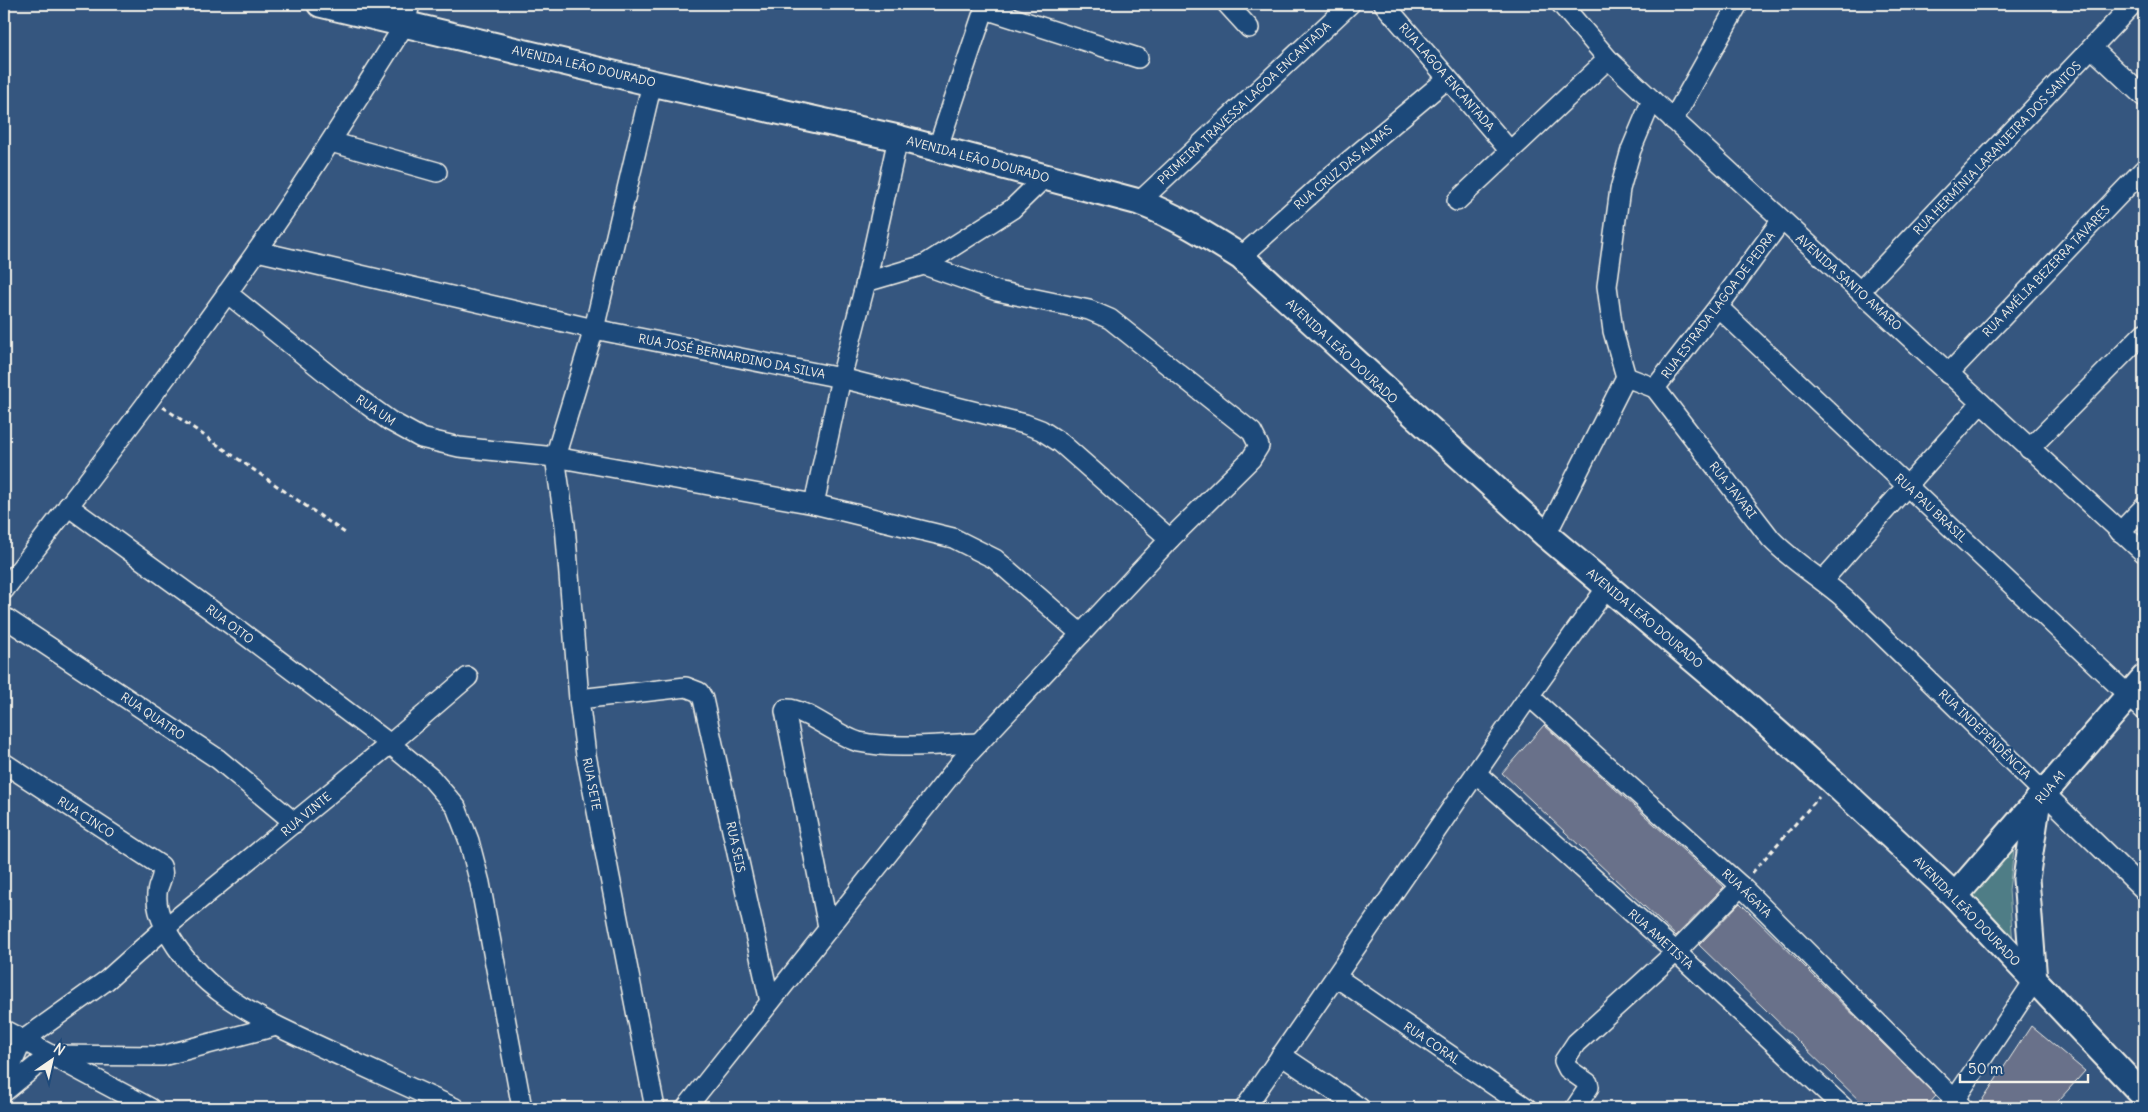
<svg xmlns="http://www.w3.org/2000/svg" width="2148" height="1112" viewBox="0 0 2148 1112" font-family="Delius,sans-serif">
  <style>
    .green { fill: #507d86; stroke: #a2b7b7 }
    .building { fill: #69718a; stroke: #f4f1e8 }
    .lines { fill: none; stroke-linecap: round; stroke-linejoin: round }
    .minor-casing { stroke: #f4f1e8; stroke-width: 22 }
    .major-casing { stroke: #f4f1e8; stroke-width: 29 }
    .path { stroke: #f4f1e8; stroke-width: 3; stroke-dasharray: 5 4; stroke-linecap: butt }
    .minor { stroke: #1f4a7a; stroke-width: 19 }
    .major { stroke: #1f4a7a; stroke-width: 25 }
    .labels { text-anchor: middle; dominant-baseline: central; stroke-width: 5; stroke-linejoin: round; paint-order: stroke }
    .street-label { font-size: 12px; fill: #f4f1e8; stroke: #1f4a7a }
  </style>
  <rect width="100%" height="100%" fill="#35567f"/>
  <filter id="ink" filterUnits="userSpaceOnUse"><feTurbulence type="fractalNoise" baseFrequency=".02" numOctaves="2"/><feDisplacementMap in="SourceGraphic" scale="10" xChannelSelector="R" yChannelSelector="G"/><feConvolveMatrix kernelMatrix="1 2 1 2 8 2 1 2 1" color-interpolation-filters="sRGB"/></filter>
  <g filter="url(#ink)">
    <path class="green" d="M2014 849 2009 890 2013 945 1970 894Z"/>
    <g class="building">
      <path d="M1544 725 1724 887 1676 936 1502 773Z"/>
      <path d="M1740 903 1936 1096 1925 1108H1867L1699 945Z"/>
      <path d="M2031 1026 2085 1071 2052 1108H1977Z"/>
    </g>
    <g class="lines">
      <g class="minor-casing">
        <g id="minor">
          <path d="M1227 4 1249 28"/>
          <path d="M1384 4 1510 151"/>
          <path d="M1561 4 1608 59 1652 100 2144 553"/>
          <path d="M985 9 1138 58"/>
          <path d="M2093 49 2144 97"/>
          <path d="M652 83 594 329 555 457 565 525 579 699 586 755 655 1108"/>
          <path d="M1673 120 1738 4"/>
          <path d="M331 142 437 172"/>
          <path d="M937 150 986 4"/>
          <path d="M1457 201 1608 59"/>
          <path d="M1139 202 1350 4"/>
          <path d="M257 251 594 329 841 378 1025 424 1041 430 1061 443 1170 539"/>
          <path d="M1241 257 1331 176 1447 79"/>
          <path d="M924 265 1012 209 1045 177"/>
          <path d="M866 282 898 138"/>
          <path d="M1860 291 2133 4"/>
          <path d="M227 293 351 393 390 421 421 438 459 447 555 457 814 504 953 538 995 559 1081 634"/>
          <path d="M1718 307 2144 710"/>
          <path d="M1948 374 2144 169"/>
          <path d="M1626 377 1613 331 1607 286 1620 189 1631 150 1652 100"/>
          <path d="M1655 388 1771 539C1794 563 1821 578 1846 600L2144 890"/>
          <path d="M1655 388 1718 307 1781 221"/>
          <path d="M2029 449 2144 333"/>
          <path d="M68 506 240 631 390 744 431 778 456 807 469 841 480 883 522 1108"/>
          <path d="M2120 532 2144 507"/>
          <path d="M1546 535 1626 377 1655 388"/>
          <path d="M1823 580 1981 403"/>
          <path d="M4 590C90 478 176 367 257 251 309 177 357 101 405 24L410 4"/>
          <path d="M4 617 218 759 295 823"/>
          <path d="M1529 696 1741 886 1963 1108"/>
          <path d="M579 699 686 687 699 692 703 699 770 1002"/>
          <path d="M4 763 161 866C166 876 157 884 157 894 156 905 160 917 165 927 200 997 269 1022 334 1053 374 1071 415 1090 455 1108"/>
          <path d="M1476 773 1676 952 1844 1108"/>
          <path d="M828 927 785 711 786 709C804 707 838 737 859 742 897 750 940 744 978 743"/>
          <path d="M1336 977 1527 1108"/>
          <path d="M4 1030 150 1108"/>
          <path d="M1281 1055 1360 1108"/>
          <path d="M4 1082 22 1041 107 980 165 928 390 744 468 677"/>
          <path d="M4 1092 49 1055 162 1056 276 1026"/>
          <path d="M686 1108 961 762 1170 539 1251 459 1259 446 1252 432 1110 319 1089 310 997 291 924 265 866 282 841 378 814 504"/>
          <path d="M1245 1108 1529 696 1608 586"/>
          <path d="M1575 1108 1589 1087 1588 1083 1568 1069 1564 1061 1576 1043 1676 952 1741 886"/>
          <path d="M1949 1108 2034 981"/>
        </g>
      </g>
      <g class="major-casing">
        <g id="major">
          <path d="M320 4 652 83 898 138 1139 202C1178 217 1206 235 1241 257L1546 535 1726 687 1833 782 1955 896 2144 1096"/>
          <path d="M1955 896 2144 678"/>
          <path d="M2034 981 2026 879 2038 800"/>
        </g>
      </g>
      <g class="path">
        <path d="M163 407 345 533"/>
        <path d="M1752 873 1819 797"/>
      </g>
      <use href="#minor" class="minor"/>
      <use href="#major" class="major"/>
    </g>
  </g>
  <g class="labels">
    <g class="street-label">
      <text transform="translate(584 66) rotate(13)">AVENIDA LEÃO DOURADO</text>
      <text transform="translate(1447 77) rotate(49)">RUA LAGOA ENCANTADA</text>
      <text transform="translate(1244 103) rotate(-43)">PRIMEIRA TRAVESSA LAGOA ENCANTADA</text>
      <text transform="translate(1997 148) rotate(-46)">RUA HERMÍNIA LARANJEIRA DOS SANTOS</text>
      <text transform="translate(978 159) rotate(15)">AVENIDA LEÃO DOURADO</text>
      <text transform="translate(1343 167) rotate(-40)">RUA CRUZ DAS ALMAS</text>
      <text transform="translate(2046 271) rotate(-46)">RUA AMÉLIA BEZERRA TAVARES</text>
      <text transform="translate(1849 282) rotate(42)">AVENIDA SANTO AMARO</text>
      <text transform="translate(1718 305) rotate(-53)">RUA ESTRADA LAGOA DE PEDRA</text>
      <text transform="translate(1342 351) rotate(43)">AVENIDA LEÃO DOURADO</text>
      <text transform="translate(732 356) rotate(11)">RUA JOSÉ BERNARDINO DA SILVA</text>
      <text transform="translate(376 410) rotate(34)">RUA UM</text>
      <text transform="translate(1733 490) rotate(52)">RUA JAVARI</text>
      <text transform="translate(1931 508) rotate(43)">RUA PAU BRASIL</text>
      <text transform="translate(1645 618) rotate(40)">AVENIDA LEÃO DOURADO</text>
      <text transform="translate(230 624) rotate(37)">RUA OITO</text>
      <text transform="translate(153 716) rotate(34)">RUA QUATRO</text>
      <text transform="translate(1985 734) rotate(44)">RUA INDEPENDÊNCIA</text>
      <text transform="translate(592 784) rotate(79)">RUA SETE</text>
      <text transform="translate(2050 787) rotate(-50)">RUA A1</text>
      <text transform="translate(306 814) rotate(-40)">RUA VINTE</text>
      <text transform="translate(86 817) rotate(33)">RUA CINCO</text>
      <text transform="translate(736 847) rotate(78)">RUA SEIS</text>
      <text transform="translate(1747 893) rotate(44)">RUA ÁGATA</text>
      <text transform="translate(1967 911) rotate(46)">AVENIDA LEÃO DOURADO</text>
      <text transform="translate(1661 939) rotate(42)">RUA AMETISTA</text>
      <text transform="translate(1432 1043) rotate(34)">RUA CORAL</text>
    </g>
  </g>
  <rect width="2148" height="1112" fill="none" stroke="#1f4a7a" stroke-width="20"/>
  <rect x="10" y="10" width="2128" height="1092" fill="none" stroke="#f4f1e8" stroke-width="2" filter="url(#ink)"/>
  <g transform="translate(52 1060) rotate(34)" stroke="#1f4a7a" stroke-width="4" paint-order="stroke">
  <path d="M0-4L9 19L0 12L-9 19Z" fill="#f4f1e8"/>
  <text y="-8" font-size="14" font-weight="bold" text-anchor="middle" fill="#f4f1e8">N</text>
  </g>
  <path d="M1960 1074v8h128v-8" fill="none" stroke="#f4f1e8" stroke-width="2.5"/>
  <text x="1968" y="1074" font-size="15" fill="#f4f1e8" stroke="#1f4a7a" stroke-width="4" paint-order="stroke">50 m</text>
</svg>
